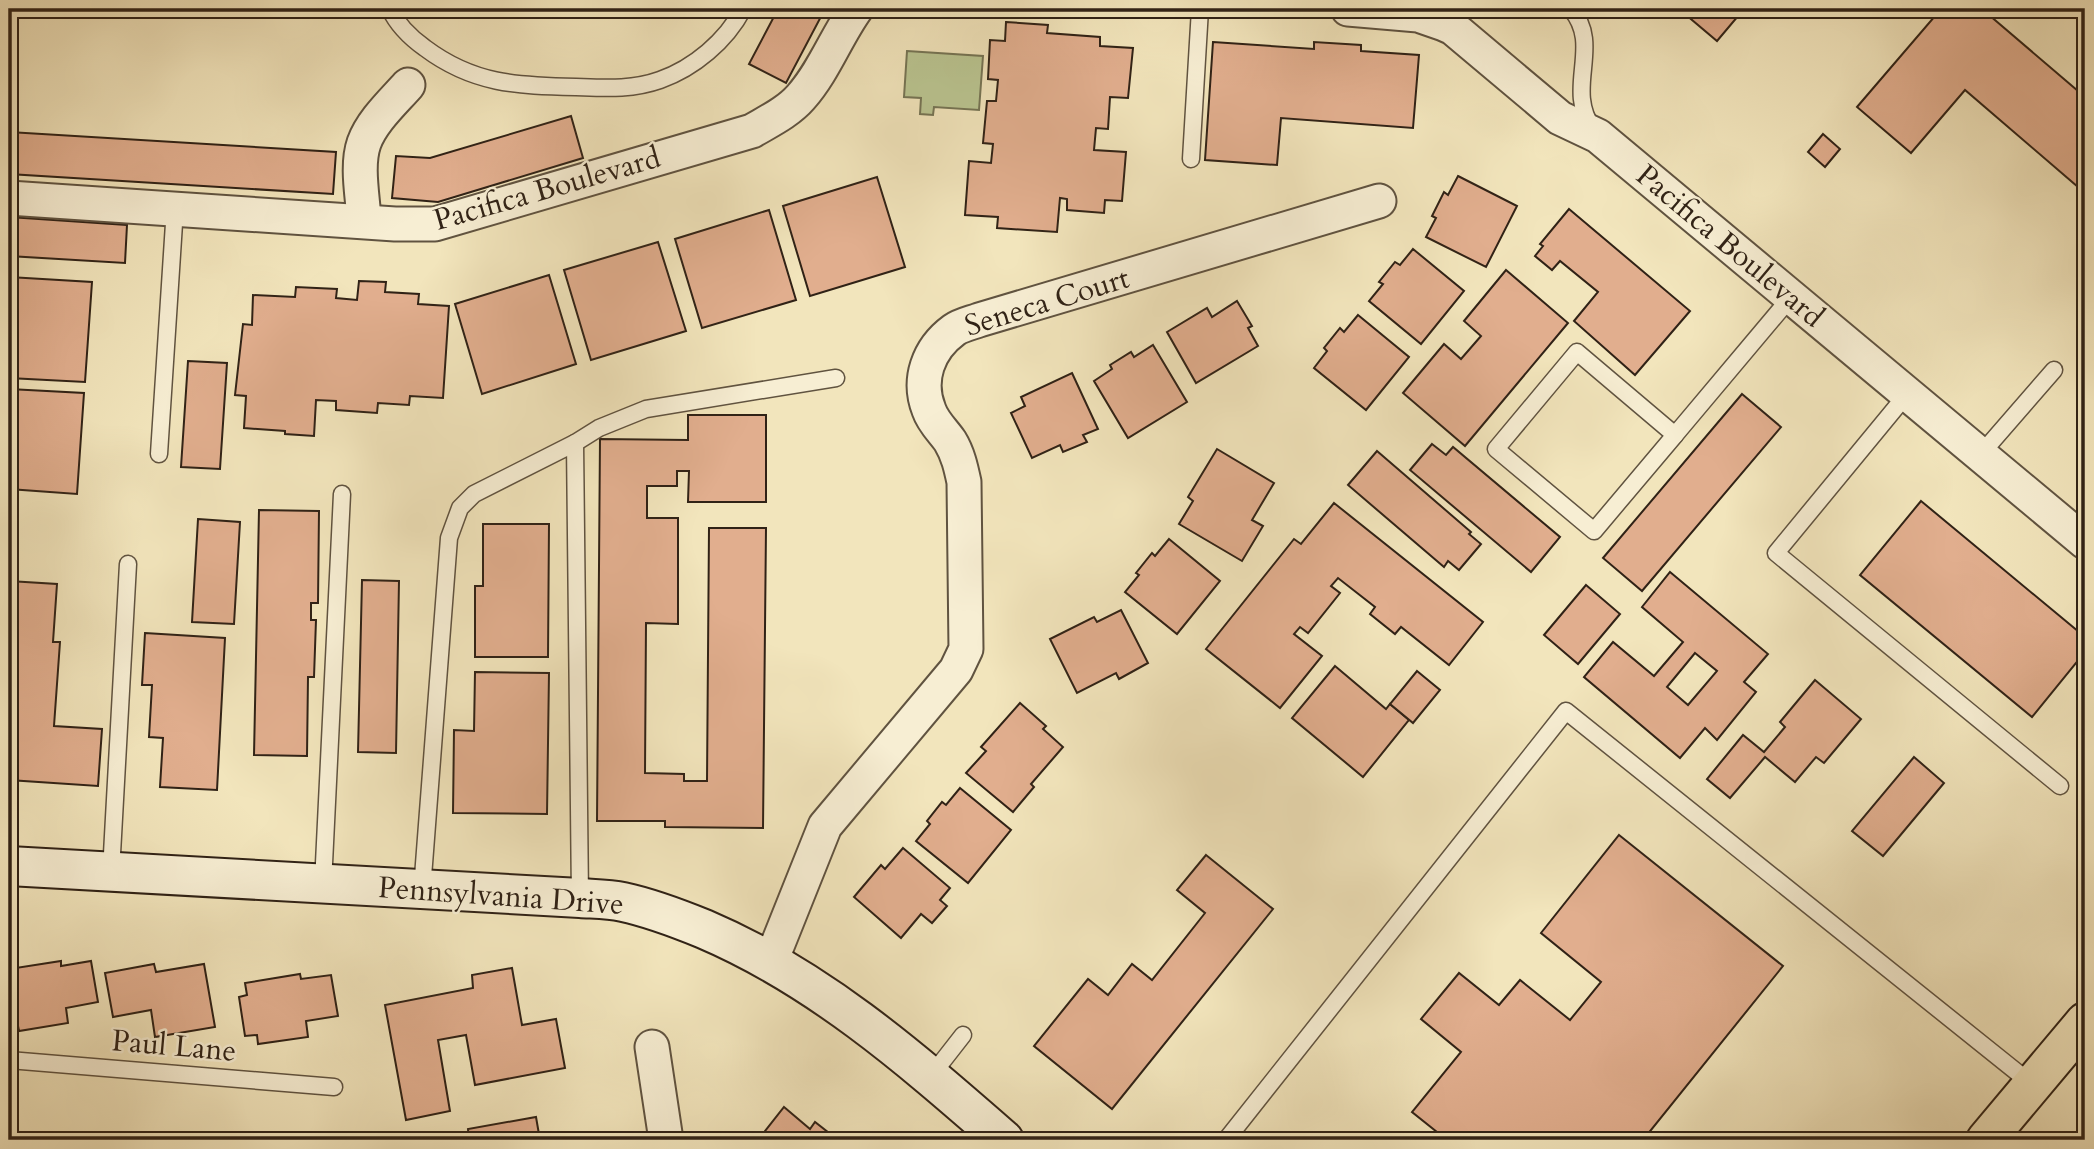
<svg xmlns="http://www.w3.org/2000/svg" width="2094" height="1149" viewBox="0 0 2094 1149" font-family="Cardo,serif">
  <style>
    .green { fill: #bac591; stroke: #757454; stroke-width: 2 }
    .building { fill: #e1ae8e; stroke: #302216; stroke-width: 2; fill-rule: evenodd }
    .lines { fill: none; stroke-linecap: round; stroke-linejoin: round }
    .lane-casing { stroke: #605340; stroke-width: 19 }
    .street-casing { stroke: #605340; stroke-width: 37 }
    .secondary-casing { stroke: #302216; stroke-width: 42 }
    .primary-casing { stroke: #302216; stroke-width: 42 }
    .lane { stroke: #f7eed3; stroke-width: 16 }
    .street { stroke: #f7eed3; stroke-width: 33 }
    .secondary { stroke: #f7eed3; stroke-width: 38 }
    .primary { stroke: #f2e5bc; stroke-width: 38 }
    .labels { text-anchor: middle; dominant-baseline: central; stroke-width: 5; stroke-linejoin: round; paint-order: stroke }
    .street-label { font-size: 30px; fill: #302216; stroke: #f7eed3 }
  </style>
  <rect width="100%" height="100%" fill="#f2e5bc"/>
  <filter id="stains"><feTurbulence type="fractalNoise" baseFrequency=".00286" numOctaves="4"/><feColorMatrix values="0 0 0 0 .2 0 0 0 0 .09 0 0 0 0 .02 0 0 0 .5 -.17"/></filter>
  <radialGradient id="worn" r=".72"><stop offset=".6" stop-color="#630" stop-opacity="0"/><stop offset="1" stop-color="#630" stop-opacity=".3"/></radialGradient>
  <path class="green" d="M907 51 983 56 979 110 934 107 933 115 920 114 921 98 904 97Z"/>
  <g class="building">
    <path d="M778 9H825L786 83 749 64Z"/>
    <path d="M1679 9H1744L1717 41Z"/>
    <path d="M1941 9H1982L2085 97V193L1965 90 1911 153 1857 107Z"/>
    <path d="M1006 22 1048 25 1047 33 1100 37V46L1133 48 1128 98 1110 97 1108 129 1096 128 1094 150 1126 152 1122 201 1105 200 1104 213 1067 210V199L1060 198 1057 232 997 228 998 217 965 215 969 161 991 163 993 144 983 143 987 101H996L998 80 988 79 990 40 1005 41Z"/>
    <path d="M1213 42 1314 49V42L1361 45V51L1419 55 1413 128 1281 118 1277 165 1205 160Z"/>
    <path d="M571 116 583 158 438 202 392 198 396 156 430 158Z"/>
    <path d="M9 132 336 152 333 194 9 174Z"/>
    <path d="M1823 134 1840 149 1825 167 1808 152Z"/>
    <path d="M1458 176 1517 206 1486 267 1426 237 1436 218 1432 216 1444 192 1448 195Z"/>
    <path d="M877 177 905 267 810 296 783 206Z"/>
    <path d="M1569 209 1690 311 1635 375 1574 321 1598 292 1560 261 1552 270 1535 256 1543 246 1540 244Z"/>
    <path d="M769 210 796 300 702 328 675 239Z"/>
    <path d="M9 217 127 225 125 263 9 256Z"/>
    <path d="M658 242 686 331 591 360 564 270Z"/>
    <path d="M1413 249 1464 291 1421 344 1369 301 1383 284 1379 282 1395 262 1400 265Z"/>
    <path d="M1506 270 1568 323 1465 446 1403 393 1444 344 1461 359 1481 336 1464 321Z"/>
    <path d="M549 275 576 364 482 394 455 304Z"/>
    <path d="M9 277 92 282 85 382 9 378Z"/>
    <path d="M359 281 386 282 385 292 419 294 418 304 449 306 443 398 410 396 409 405 378 403 377 413 336 410V401L316 400 314 436 285 434V431L244 428 246 396 235 395 243 324 252 325 253 295 295 297 296 287 337 289 336 298 357 300Z"/>
    <path d="M1237 301 1252 326 1248 328 1258 346 1196 383 1167 332 1207 308 1212 317Z"/>
    <path d="M1358 315 1409 357 1366 410 1314 368 1327 351 1324 348 1340 328 1344 332Z"/>
    <path d="M1153 345 1187 402 1128 438 1094 381 1112 369 1110 365 1131 352 1134 357Z"/>
    <path d="M188 361 227 363 220 469 181 467Z"/>
    <path d="M1072 373 1098 429 1083 435 1087 442 1063 452 1060 445 1032 458 1011 413 1025 406 1021 397Z"/>
    <path d="M9 389 84 393 77 494 9 489Z"/>
    <path d="M1742 394 1781 427 1642 591 1603 558Z"/>
    <path d="M688 415H766V502H688L689 471H677V486H647V518H678V624L646 623 645 773 684 774V781H707L709 528H766L763 828 665 827V821H597L600 439 688 440Z"/>
    <path d="M1432 444 1446 455 1453 447 1560 537 1531 572 1410 470Z"/>
    <path d="M1217 449 1274 483 1252 520 1263 526 1242 561 1179 524 1193 501 1188 497Z"/>
    <path d="M1377 451 1471 532 1469 534 1481 544 1459 570 1448 561 1444 567 1348 485Z"/>
    <path d="M1921 501 2085 637V652L2032 717 1860 575Z"/>
    <path d="M1334 503 1483 622 1449 665 1401 627 1395 634 1370 614 1375 607 1338 578 1331 586 1340 593 1308 633 1300 627 1294 634 1322 656 1280 708 1206 649 1294 539 1301 544Z"/>
    <path d="M259 510 319 511 318 603H311V620H316L314 677H308L307 756 254 755Z"/>
    <path d="M198 519 240 522 234 624 192 622Z"/>
    <path d="M483 524H549L548 657H475V586H483Z"/>
    <path d="M1169 539 1220 581 1177 634 1125 592 1139 575 1136 573 1152 553 1155 556Z"/>
    <path d="M1670 572 1768 654 1744 682 1756 692 1717 740 1705 728 1680 758 1584 677 1613 642 1654 676 1683 642 1642 607ZM1695 653 1717 671 1688 705 1667 687Z"/>
    <path d="M362 580 399 581 396 753 358 752Z"/>
    <path d="M9 581 57 584 53 642H60L54 726 102 729 98 786 9 780Z"/>
    <path d="M1586 585 1620 614 1578 664 1544 635Z"/>
    <path d="M1121 610 1148 663 1119 679 1116 673 1077 693 1050 639 1094 617 1097 622Z"/>
    <path d="M145 633 225 638 217 790 160 787 163 738 149 737 152 685H142Z"/>
    <path d="M1335 666 1386 709 1390 704 1409 720 1363 777 1292 718Z"/>
    <path d="M1417 671 1440 690 1413 723 1390 704Z"/>
    <path d="M475 672 549 673 547 814 453 813 454 730 474 731Z"/>
    <path d="M1815 680 1861 719 1824 763 1816 757 1795 782 1765 757 1730 798 1707 779 1743 735 1764 752 1785 727 1780 722Z"/>
    <path d="M1020 703 1046 726 1043 729 1063 747 1031 784 1034 787 1013 812 966 773 986 751 981 747Z"/>
    <path d="M1914 757 1944 783 1883 856 1852 831Z"/>
    <path d="M960 788 1011 830 968 883 916 841 930 824 927 821 942 802 946 805Z"/>
    <path d="M1619 835 1783 966 1643 1140H1447L1412 1112 1461 1052 1421 1019 1459 973 1499 1005 1520 980 1570 1020 1601 982 1541 933Z"/>
    <path d="M903 848 950 888 940 900 947 906 932 923 921 914 901 938 854 897 881 865 885 869Z"/>
    <path d="M1206 855 1273 909 1112 1109 1034 1046 1088 979 1108 995 1132 964 1152 980 1205 913 1177 890Z"/>
    <path d="M61 961V966L91 961 98 1002 66 1008 68 1023 19 1031 17 1021 9 1022V969Z"/>
    <path d="M154 964 156 972 204 964 215 1027 155 1037 151 1010 113 1017 105 973Z"/>
    <path d="M512 968 522 1025 556 1019 565 1068 475 1085 466 1035 438 1040 450 1111 406 1120 385 1005 473 988 472 975Z"/>
    <path d="M300 974 301 979 331 975 338 1016 306 1021 308 1037 258 1044 257 1035 245 1036 239 997 247 995 245 983Z"/>
    <path d="M784 1107 810 1129 815 1122 838 1140H758Z"/>
    <path d="M536 1117 540 1140H469L468 1129Z"/>
  </g>
  <g class="lines">
    <g class="lane-casing">
      <g id="lane">
        <path d="M299 9H329"/>
        <path d="M390 9C397 24 411 38 425 48 473 84 517 86 576 87 605 88 632 90 660 80 694 68 726 41 743 9"/>
        <path d="M1571 9C1603 46 1564 88 1593 129"/>
        <path d="M1191 159 1200 9"/>
        <path d="M1577 352 1675 435 1594 531 1496 449Z"/>
        <path d="M1907 394 1776 553 2060 786"/>
        <path d="M1675 435 1791 297"/>
        <path d="M575 443 580 898"/>
        <path d="M159 454 175 208"/>
        <path d="M1981 454 2054 370"/>
        <path d="M111 872 128 564"/>
        <path d="M323 884 342 494"/>
        <path d="M422 890 449 538 460 508 474 494 575 443 599 428 646 409 836 378"/>
        <path d="M9 1060 334 1087"/>
        <path d="M931 1076 963 1035"/>
        <path d="M1226 1140 1566 711 2033 1085"/>
      </g>
    </g>
    <g class="street-casing">
      <g id="street">
        <path d="M1348 9 1418 15 1444 24 1453 28 1560 118 1598 136 2085 542"/>
        <path d="M9 198 395 224H435L752 131C769 121 788 112 801 97 824 71 836 37 856 9"/>
        <path d="M364 221C363 197 356 166 364 143 372 121 393 102 408 85"/>
        <path d="M771 961 825 826 956 670 966 649 964 482C961 468 958 454 950 441 943 431 933 422 929 410 917 380 928 349 954 330 961 325 971 323 979 320L1379 201"/>
        <path d="M652 1047 666 1140"/>
      </g>
    </g>
    <g class="secondary-casing">
      <path id="secondary" d="M9 866 580 898C594 899 609 899 623 902 651 908 677 918 704 929 819 978 911 1059 1004 1140"/>
    </g>
    <g class="primary-casing">
      <path id="primary" d="M1986 1140 2085 1022"/>
    </g>
    <use href="#lane" class="lane"/>
    <use href="#street" class="street"/>
    <use href="#secondary" class="secondary"/>
    <use href="#primary" class="primary"/>
  </g>
  <g class="labels">
    <g class="street-label">
      <text transform="translate(547 189) rotate(-16)">Pacifica Boulevard</text>
      <text transform="translate(1730 246) rotate(40)">Pacifica Boulevard</text>
      <text transform="translate(1047 302) rotate(-17)">Seneca Court</text>
      <text transform="translate(501 896) rotate(4)">Pennsylvania Drive</text>
      <text transform="translate(174 1046) rotate(5)">Paul Lane</text>
    </g>
  </g>
  <rect width="2094" height="1149" fill="none" stroke="#f2e5bc" stroke-width="35"/>
  <rect x="10" y="10" width="2073" height="1128" fill="none" stroke="#302216" stroke-width="3.5"/>
  <rect x="18" y="18" width="2059" height="1114" fill="none" stroke="#302216" stroke-width="2"/>
  <rect width="100%" height="100%" filter="url(#stains)"/>
  <rect width="100%" height="100%" fill="url(#worn)"/>
</svg>
